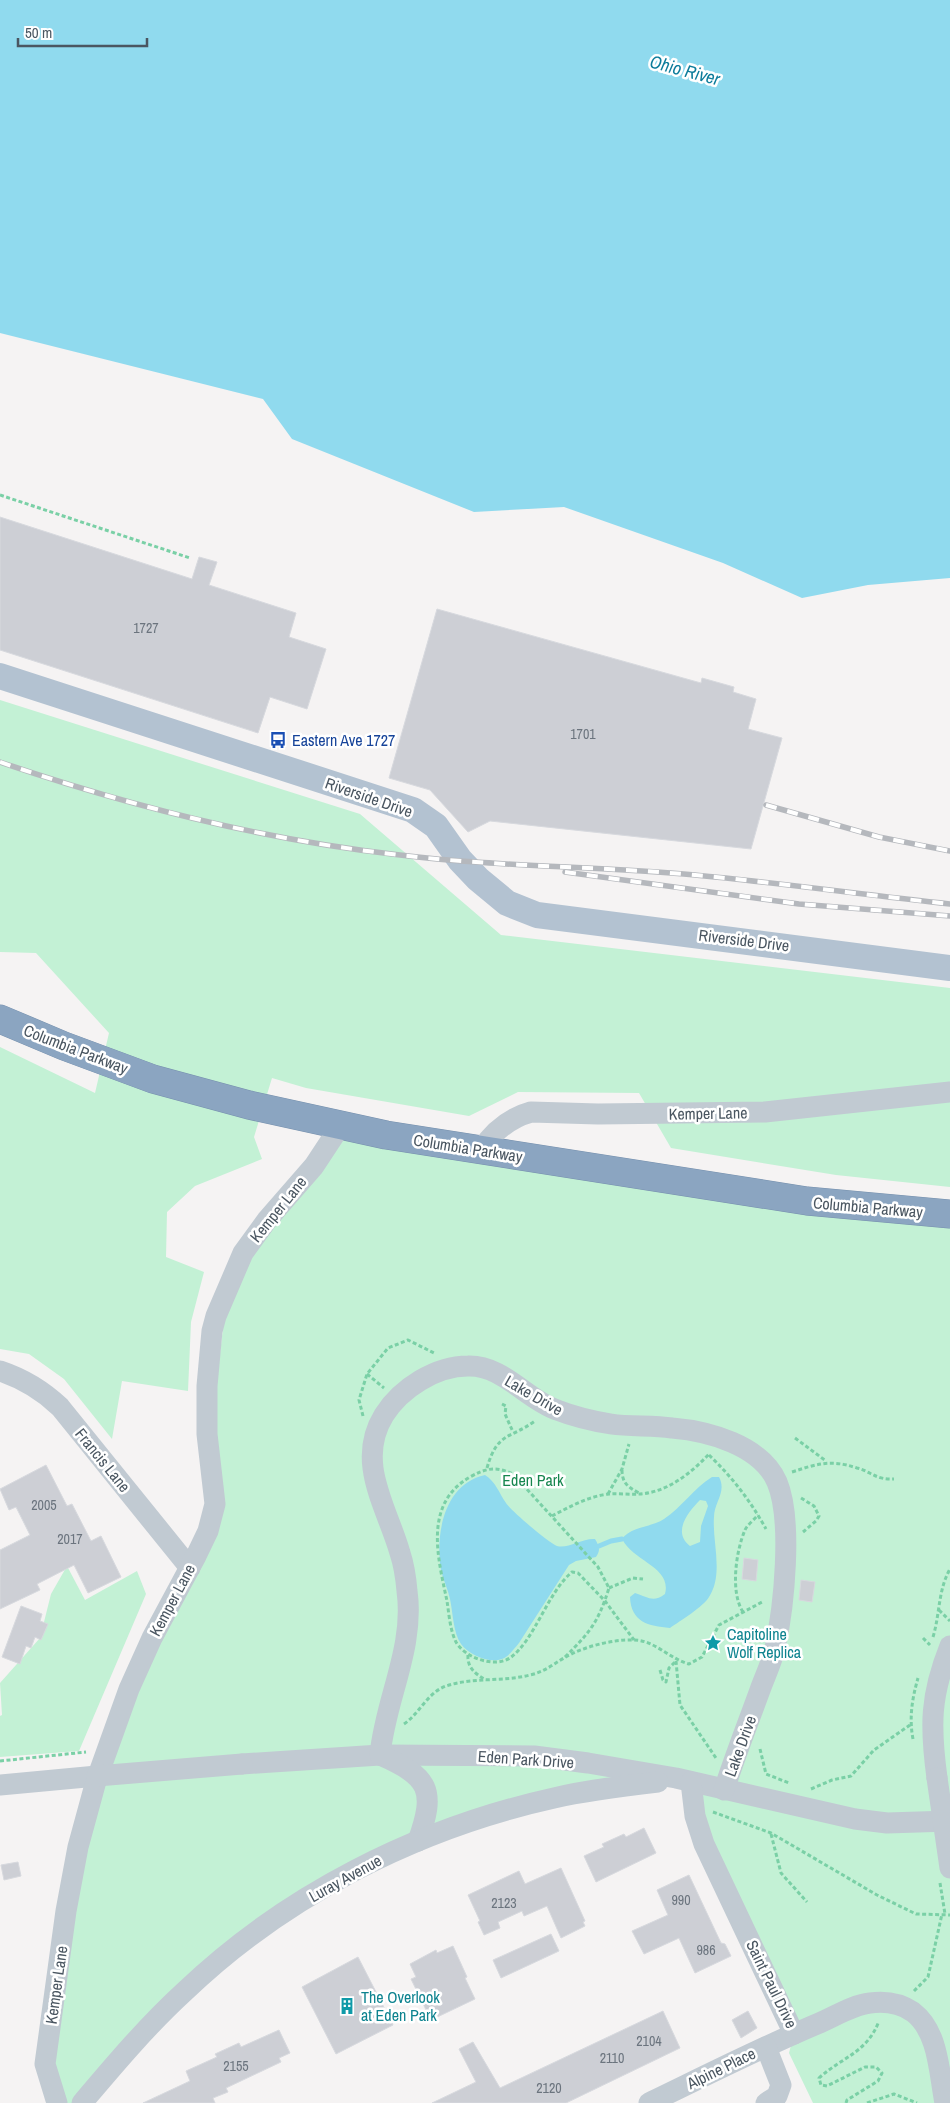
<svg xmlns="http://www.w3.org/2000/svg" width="950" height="2103" viewBox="0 0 950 2103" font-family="'Archivo Narrow',sans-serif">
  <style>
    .green { fill: #c3f1d5 }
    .water { fill: #90daee; fill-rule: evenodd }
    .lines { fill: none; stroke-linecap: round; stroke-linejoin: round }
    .stream { stroke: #90daee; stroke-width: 5 }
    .building { fill: #cdcfd5; stroke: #d7d9de }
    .highway-casing { stroke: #7690ad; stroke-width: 29 }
    .path { stroke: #7ad0a6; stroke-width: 3; stroke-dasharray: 4 2.5; stroke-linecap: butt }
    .minor { stroke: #c1cad2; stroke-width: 21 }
    .major { stroke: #b3c2d1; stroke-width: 26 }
    .highway { stroke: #8ba5c1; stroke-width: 28 }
    .rail-casing { stroke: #b5b8bd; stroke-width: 5.5 }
    .rail { stroke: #fff; stroke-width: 4; stroke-dasharray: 11; stroke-linecap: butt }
    .minor-bridge { stroke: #c1cad2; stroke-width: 21 }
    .labels { text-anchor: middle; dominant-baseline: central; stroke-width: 5; stroke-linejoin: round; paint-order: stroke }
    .number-label { font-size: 14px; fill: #6b747e }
    .transit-label { font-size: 16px; fill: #164399; stroke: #fff; text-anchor: start }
    .street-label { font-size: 16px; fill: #4a5661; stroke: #fff }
    .park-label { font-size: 16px; fill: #17864f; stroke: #fff }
    .culture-label { font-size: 16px; fill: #0d838f; stroke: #fff; text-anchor: start }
    .water-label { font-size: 18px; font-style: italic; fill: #0c7c9b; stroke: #fff }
  </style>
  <rect width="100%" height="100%" fill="#f5f3f3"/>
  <g class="green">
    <path d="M0 700 360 814 501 935 950 988V1187L836 1175 671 1148 639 1093 518 1092 469 1116 306 1088 272 1078 254 1137 262 1159 195 1186 167 1212 166 1257 204 1272 191 1322 188 1391 122 1381 112 1439 64 1379 29 1354 0 1349V1047L95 1093 109 1033 36 953 0 952Z"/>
    <path d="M341 1125 950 1214V2103H813L789 2053 794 2034 704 1844 691 1780 448 1829 232 1950 82 2103H57L45 2064 96 1781 208 1531 209 1448 228 1285Z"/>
    <path d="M67 1566 85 1600 137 1571 146 1594 79 1751 0 1757V1716L2 1715 0 1683 40 1638 51 1594Z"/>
  </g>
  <g class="water">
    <path d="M0 0H950V578L868 585 802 598 723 563 564 507 474 512 292 439 263 399 0 333Z"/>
    <path d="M485 1475C496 1482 499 1493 506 1503 511 1511 549 1543 557 1546 568 1549 582 1538 595 1539 599 1546 601 1550 596 1557L576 1561 569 1565 519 1643C513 1650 507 1659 498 1660 486 1662 468 1654 461 1644 453 1632 453 1613 450 1599 448 1589 443 1580 441 1570 435 1534 444 1484 485 1475Z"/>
    <path d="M712 1477H719C727 1492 714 1502 714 1517 712 1542 724 1574 709 1597 703 1607 680 1621 670 1628 648 1626 631 1622 630 1597L635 1593C648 1597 653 1603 665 1594 672 1567 634 1562 622 1539 630 1527 652 1527 664 1519 682 1507 694 1488 712 1477ZM700 1500 706 1501 708 1506 701 1526 700 1542 690 1546C672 1532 688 1512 700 1500Z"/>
  </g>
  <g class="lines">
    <path class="stream" d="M599 1546 611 1541 622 1539"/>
  </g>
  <g class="building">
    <path d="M0 517 192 579 199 557 217 562 209 585 296 613 289 637 326 649 307 709 270 697 258 733 0 650Z"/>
    <path d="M437 609 701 683 702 678 734 687 733 692 756 699 748 729 782 738 751 849 490 821 468 832 430 790 389 778Z"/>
    <path d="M46 1465 67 1506 72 1504 91 1541 101 1536 121 1577 88 1593 74 1565 37 1584 40 1590 0 1609V1550L30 1535 16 1507 9 1510 0 1489Z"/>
    <path d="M744 1558 758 1560 756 1581 742 1579Z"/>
    <path d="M801 1580 815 1582 812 1602 799 1600Z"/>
    <path d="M21 1606 42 1614 40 1621 48 1624 41 1640 35 1637 31 1648 26 1646 20 1664 2 1657Z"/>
    <path d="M644 1828 656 1853 596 1882 584 1856 604 1847 602 1844 624 1834 626 1837Z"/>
    <path d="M18 1862 21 1876 4 1880 1 1865Z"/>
    <path d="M561 1868 585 1921 583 1922 585 1926 561 1938 547 1906 524 1916 522 1911 498 1922 500 1928 484 1935 478 1922 480 1921 468 1895 519 1871 525 1884Z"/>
    <path d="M689 1875 721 1943 725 1944 731 1956 695 1973 679 1938 644 1954 632 1931 668 1915 657 1890Z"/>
    <path d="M551 1934 559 1951 501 1978 493 1960Z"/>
    <path d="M453 1946 467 1977 465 1978 475 1999 431 2020 411 1979 416 1977 410 1964 436 1950 437 1953Z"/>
    <path d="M358 1957 393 2025 336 2054 302 1987Z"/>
    <path d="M663 2011 680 2048 566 2103H432L476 2082 459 2049 473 2042 500 2088Z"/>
    <path d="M748 2011 757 2028 741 2038 732 2020Z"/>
    <path d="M279 2030 290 2053 279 2058 281 2062 226 2088 228 2092 213 2098 215 2103H143L190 2081 186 2071 217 2057 215 2054 239 2043 241 2047Z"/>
  </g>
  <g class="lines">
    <g class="highway-casing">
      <path id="highway" d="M0 1019 64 1046 153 1079 249 1105 386 1135 807 1201 950 1214"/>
    </g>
    <g class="path">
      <path d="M0 495 190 558"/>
      <path d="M367 1374 384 1388"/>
      <path d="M502 1404 506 1406 505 1414 513 1432"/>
      <path d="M363 1416 359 1400 367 1374 388 1348 408 1340 434 1353"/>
      <path d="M795 1438 826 1461"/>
      <path d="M709 1455C732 1477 750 1500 766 1529"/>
      <path d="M487 1468C497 1432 510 1439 535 1421"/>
      <path d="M622 1470C622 1483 628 1487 639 1493"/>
      <path d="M792 1472C817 1464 830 1459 857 1468 872 1472 876 1480 894 1479"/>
      <path d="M608 1494 622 1469 629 1444"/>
      <path d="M801 1498 814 1506 819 1516 816 1521 803 1532"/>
      <path d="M552 1516C569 1507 589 1496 609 1494 619 1493 630 1495 640 1494 668 1492 691 1473 709 1454"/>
      <path d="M609 1588 633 1578 643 1579"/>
      <path d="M939 1610 950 1621"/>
      <path d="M743 1612C730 1592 736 1551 745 1530 747 1525 754 1520 758 1515"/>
      <path d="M933 1637C940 1614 938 1590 950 1569"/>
      <path d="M923 1638 930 1645"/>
      <path d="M468 1655C467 1667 475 1674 486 1680"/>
      <path d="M565 1657C590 1632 598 1623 609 1588L598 1567 513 1474C496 1466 486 1468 470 1477 423 1504 438 1558 447 1601 449 1614 450 1630 456 1642 465 1658 494 1668 510 1658 535 1640 547 1593 572 1572L578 1573 605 1601 634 1640"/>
      <path d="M676 1661 680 1705 716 1758"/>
      <path d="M660 1670 663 1680 666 1682 669 1668 676 1661"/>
      <path d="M404 1724C420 1713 427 1693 446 1686 473 1677 503 1682 530 1675 544 1672 552 1665 564 1658 582 1647 613 1639 634 1640 654 1640 670 1659 689 1664L702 1657 719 1625 764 1601"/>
      <path d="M913 1739C909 1718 912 1699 918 1678"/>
      <path d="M760 1749 766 1774 789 1783"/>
      <path d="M0 1761 86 1752"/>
      <path d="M811 1789 832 1780 851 1776 874 1750 910 1725"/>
      <path d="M713 1812 771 1833 877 1895 916 1914 950 1915"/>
      <path d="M771 1834 781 1873 807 1902"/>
      <path d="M940 1883 945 1914"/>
      <path d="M914 1991 928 1977 942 1914"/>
      <path d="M846 2103 847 2100 878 2081 882 2073 876 2067H865L827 2086 821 2085 819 2078C842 2057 867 2053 879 2021"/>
      <path d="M867 2103 894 2094 917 2103"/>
    </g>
    <g class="minor">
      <path d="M481 1150C493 1132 509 1118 531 1112L598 1114 765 1112 950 1092"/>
      <path d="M0 1371C24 1379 42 1390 60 1407L190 1568"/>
      <path d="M242 1764 380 1755 534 1756 588 1763 676 1778 855 1819 887 1823 950 1821"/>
      <path d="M937 1778C930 1726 930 1696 950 1646"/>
      <path d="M691 1782 695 1816 704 1844 794 2034"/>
      <path d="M0 1785 97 1776"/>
      <path d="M418 1841C436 1790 430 1777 380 1755 385 1700 415 1648 407 1591 406 1579 404 1565 400 1553 387 1507 355 1462 384 1415 401 1388 436 1366 468 1366 503 1365 526 1399 557 1410 575 1417 592 1421 611 1424 631 1427 652 1425 672 1428 708 1431 761 1445 777 1482 793 1520 784 1607 775 1648 772 1662 765 1676 760 1690 748 1723 735 1756 724 1790"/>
      <path d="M57 2103 45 2064 66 1911 78 1847 96 1781 129 1689 152 1638 196 1556 208 1531 215 1504 207 1434V1386L212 1331 216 1316 243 1253 267 1220 314 1166 341 1125"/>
      <path d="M82 2103C115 2064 147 2026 184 1992 285 1895 418 1828 554 1798 588 1790 623 1786 658 1782"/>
      <path d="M649 2103C705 2076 760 2048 817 2024 834 2017 852 2005 870 2003 885 2001 900 2003 913 2012 939 2032 939 2073 945 2103"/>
      <path d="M766 2103 777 2096 781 2085 766 2047"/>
    </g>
    <path class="major" d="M0 676 413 810 436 826 460 860 478 879 507 903 537 915 950 968"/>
    <use href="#highway" class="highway"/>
    <g class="rail-casing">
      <g id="rail">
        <path d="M0 762C129 806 265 840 400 855 498 867 597 866 695 875 780 883 865 895 950 904"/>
        <path d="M766 805 879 837 950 851"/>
        <path d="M565 872 799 904 950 916"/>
      </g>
    </g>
    <use href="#rail" class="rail"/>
    <g class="minor-bridge">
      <path d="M97 1776 242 1764"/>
      <path d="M937 1778 950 1868"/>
    </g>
  </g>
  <defs>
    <g id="bus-bare" transform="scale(1.35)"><path d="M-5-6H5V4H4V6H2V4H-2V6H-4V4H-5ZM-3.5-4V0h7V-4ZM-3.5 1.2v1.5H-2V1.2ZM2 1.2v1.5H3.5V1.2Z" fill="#1a4fb4" stroke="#fff" stroke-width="2.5" paint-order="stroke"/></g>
    <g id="sight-bare" transform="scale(1.35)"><path d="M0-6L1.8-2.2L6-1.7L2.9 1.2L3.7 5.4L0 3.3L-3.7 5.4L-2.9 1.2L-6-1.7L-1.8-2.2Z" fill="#0f9aa8" stroke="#fff" stroke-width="2.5" paint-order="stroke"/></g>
    <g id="building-bare" transform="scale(1.35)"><path d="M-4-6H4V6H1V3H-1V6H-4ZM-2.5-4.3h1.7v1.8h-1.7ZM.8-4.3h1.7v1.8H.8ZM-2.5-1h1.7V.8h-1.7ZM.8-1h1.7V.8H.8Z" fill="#0f9aa8" stroke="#fff" stroke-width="2.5" paint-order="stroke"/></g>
  </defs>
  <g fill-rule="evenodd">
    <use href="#bus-bare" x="278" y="740"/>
    <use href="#sight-bare" x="713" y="1643"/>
    <use href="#building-bare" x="347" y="2006"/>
  </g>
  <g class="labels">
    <g class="number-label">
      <text x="146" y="628">1727</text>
      <text x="583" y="734">1701</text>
      <text x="44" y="1505">2005</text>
      <text x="70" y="1539">2017</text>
      <text x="681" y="1900">990</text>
      <text x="504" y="1903">2123</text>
      <text x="706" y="1950">986</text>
      <text x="649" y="2041">2104</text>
      <text x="612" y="2058">2110</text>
      <text x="236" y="2066">2155</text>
      <text x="549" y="2088">2120</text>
    </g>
    <g class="transit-label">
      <text x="292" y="740">Eastern Ave 1727</text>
    </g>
    <g class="street-label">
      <text transform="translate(369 797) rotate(19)">Riverside Drive</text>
      <text transform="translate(744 940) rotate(7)">Riverside Drive</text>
      <text transform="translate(76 1049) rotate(21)">Columbia Parkway</text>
      <text transform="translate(708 1113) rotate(-1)">Kemper Lane</text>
      <text transform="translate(468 1148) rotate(9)">Columbia Parkway</text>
      <text transform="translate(868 1207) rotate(5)">Columbia Parkway</text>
      <text transform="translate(278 1209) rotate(-51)">Kemper Lane</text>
      <text transform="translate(534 1395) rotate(30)">Lake Drive</text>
      <text transform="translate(103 1460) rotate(51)">Francis Lane</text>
      <text transform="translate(172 1600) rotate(-62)">Kemper Lane</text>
      <text transform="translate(740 1746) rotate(-70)">Lake Drive</text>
      <text transform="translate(526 1759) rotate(4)">Eden Park Drive</text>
      <text transform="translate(345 1878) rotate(-29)">Luray Avenue</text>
      <text transform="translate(772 1984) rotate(64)">Saint Paul Drive</text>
      <text transform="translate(56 1985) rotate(-82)">Kemper Lane</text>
      <text transform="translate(721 2068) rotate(-26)">Alpine Place</text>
    </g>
    <g class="park-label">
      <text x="533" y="1480">Eden Park</text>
    </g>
    <g class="culture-label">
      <text x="727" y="1634">Capitoline<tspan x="727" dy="18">Wolf Replica</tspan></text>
      <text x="361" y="1997">The Overlook<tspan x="361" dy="18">at Eden Park</tspan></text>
    </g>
    <g class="water-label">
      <text transform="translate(685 70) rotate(15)">Ohio River</text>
    </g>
  </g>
  <path d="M18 38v8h129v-8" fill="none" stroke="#4a5661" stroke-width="2.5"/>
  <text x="25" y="38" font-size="15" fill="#4a5661" stroke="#ffffff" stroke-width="4" paint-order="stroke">50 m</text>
</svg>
